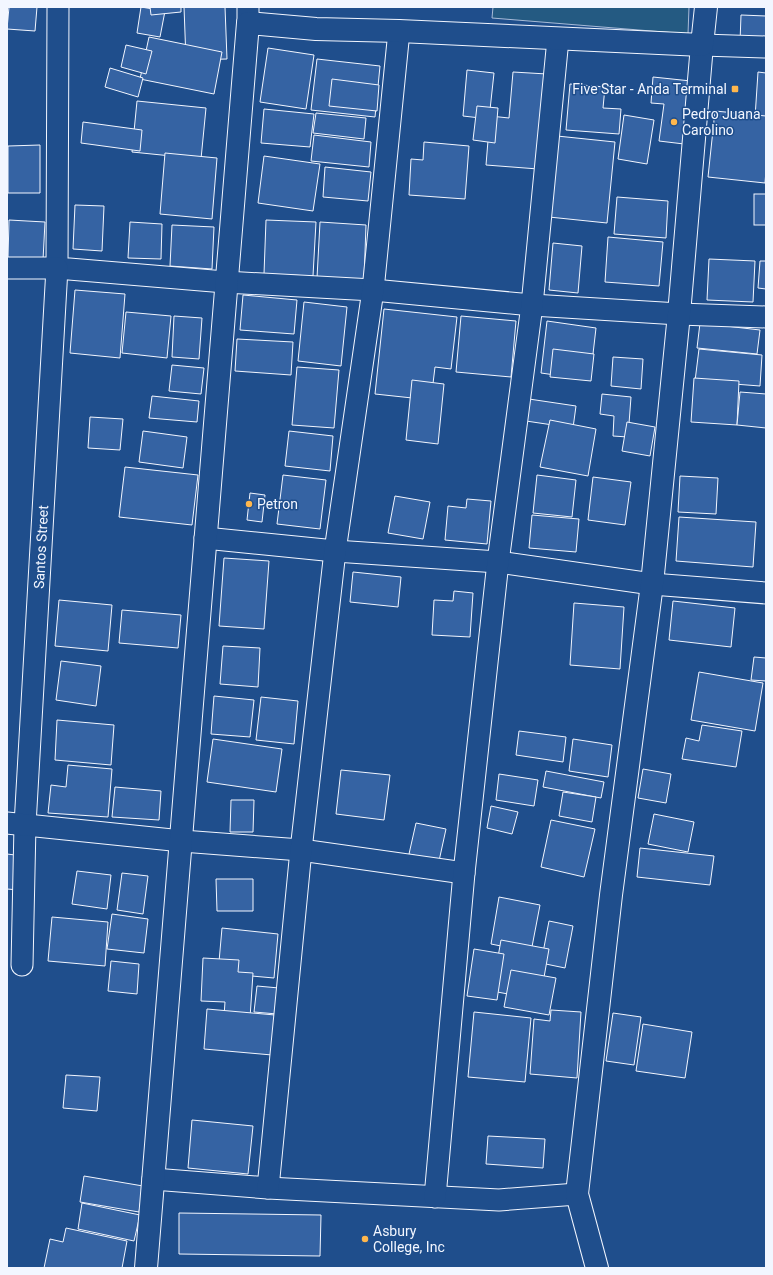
<svg xmlns="http://www.w3.org/2000/svg" width="773" height="1275" viewBox="0 0 773 1275" font-family="Roboto,sans-serif">
  <style>
    .green { fill: #245a82; stroke: #a8bbd7 }
    .building { fill: #3563a3; stroke: #f2f6ff }
    .lines { fill: none; stroke-linecap: round; stroke-linejoin: round }
    .minor-casing { stroke: #f2f6ff; stroke-width: 23 }
    .tertiary-casing { stroke: #f2f6ff; stroke-width: 24 }
    .secondary-casing { stroke: #f2f6ff; stroke-width: 24 }
    .minor { stroke: #1f4e8c; stroke-width: 21 }
    .tertiary { stroke: #1f4e8c; stroke-width: 22 }
    .secondary { stroke: #1f4e8c; stroke-width: 22 }
    .poi-dot { fill: #ffb74d; stroke: #1f4e8c; stroke-width: 1.5 }
    .labels { text-anchor: middle; dominant-baseline: central; stroke-width: 3; stroke-linejoin: round; paint-order: stroke }
    .poi-label { font-size: 14px; fill: #f2f6ff; stroke: #1f4e8c; text-anchor: start }
    .street-label { font-size: 14px; fill: #f2f6ff; stroke: #1f4e8c }
  </style>
  <rect width="100%" height="100%" fill="#1f4e8c"/>
  <path class="green" d="M493 7H689L688 34 492 18Z"/>
  <g class="building">
    <path d="M9 7H37L35 31 7 29Z"/>
    <path d="M141 7 165 11 160 37 137 33Z"/>
    <path d="M150 7H181V12L151 15Z"/>
    <path d="M184 7H225L227 59 186 60Z"/>
    <path d="M741 15 766 16V42H740Z"/>
    <path d="M149 37 222 52 214 94 140 79Z"/>
    <path d="M126 45 152 51 146 74 121 67Z"/>
    <path d="M268 48 314 55 306 109 260 102Z"/>
    <path d="M317 59 380 66 375 117 311 110Z"/>
    <path d="M110 68 143 78 138 97 105 87Z"/>
    <path d="M467 70 494 73 489 119 463 116Z"/>
    <path d="M513 72 547 74 538 169 486 165 490 116 509 118Z"/>
    <path d="M758 72 766 73V148H753Z"/>
    <path d="M653 77 691 81 684 144 659 141 664 104 651 103Z"/>
    <path d="M332 79 379 85 377 111 329 106Z"/>
    <path d="M570 84 605 87 603 108 621 109 619 134 566 130Z"/>
    <path d="M137 101 206 108 201 159 132 152Z"/>
    <path d="M477 106 498 108 495 143 473 140Z"/>
    <path d="M264 109 314 114 310 147 261 143Z"/>
    <path d="M715 111 766 116V170L765 183 708 177Z"/>
    <path d="M316 113 366 118 364 139 313 133Z"/>
    <path d="M624 115 654 120 647 164 618 159Z"/>
    <path d="M83 122 142 130 140 151 81 143Z"/>
    <path d="M314 135 371 142 369 167 311 161Z"/>
    <path d="M557 136 615 142 607 223 549 217Z"/>
    <path d="M424 142 469 146 465 199 409 195 411 159 423 160Z"/>
    <path d="M40 145V193H8V146Z"/>
    <path d="M165 153 217 158 212 219 160 214Z"/>
    <path d="M264 156 320 164 313 211 258 203Z"/>
    <path d="M325 167 371 172 368 201 323 197Z"/>
    <rect x="754" y="194" width="12" height="31"/>
    <path d="M617 197 668 201 666 238 614 234Z"/>
    <path d="M75 205 104 206 102 251 73 249Z"/>
    <path d="M9 220 45 222 43 260 8 258Z"/>
    <path d="M266 220 316 222 313 276 264 274Z"/>
    <path d="M130 222 162 224 161 259 128 258Z"/>
    <path d="M320 222 366 225 364 280 317 278Z"/>
    <path d="M172 225 214 227 212 269 170 266Z"/>
    <path d="M608 237 663 242 659 286 605 282Z"/>
    <path d="M553 243 582 246 578 293 549 290Z"/>
    <path d="M709 259 755 261 753 302 707 300Z"/>
    <path d="M760 261H766V289L758 288Z"/>
    <path d="M75 290 125 294 120 358 70 353Z"/>
    <path d="M243 295 297 300 294 334 240 330Z"/>
    <path d="M304 302 347 307 341 366 298 361Z"/>
    <path d="M384 309 457 317 451 369 435 367 431 400 375 394Z"/>
    <path d="M126 312 171 316 167 358 122 353Z"/>
    <path d="M174 316 202 318 199 359 172 357Z"/>
    <path d="M461 316 516 321 511 377 456 372Z"/>
    <path d="M547 321 596 328 590 380 541 373Z"/>
    <path d="M700 323 760 330 757 354 697 348Z"/>
    <path d="M237 339 293 342 291 375 235 371Z"/>
    <path d="M553 349 594 354 591 381 550 377Z"/>
    <path d="M699 349 762 355 760 386 695 381Z"/>
    <path d="M613 357 643 359 641 389 611 386Z"/>
    <path d="M172 365 204 368 201 394 169 391Z"/>
    <path d="M297 367 339 370 334 428 292 425Z"/>
    <path d="M694 378 739 381 737 425 691 422Z"/>
    <path d="M412 380 444 384 438 444 406 440Z"/>
    <path d="M740 392 766 394V428L737 425Z"/>
    <path d="M602 394 631 397 628 437 613 436 614 416 600 414Z"/>
    <path d="M152 396 199 401 197 422 149 418Z"/>
    <path d="M529 399 576 406 573 428 526 421Z"/>
    <path d="M90 417 123 419 120 450 88 448Z"/>
    <path d="M550 420 596 429 588 476 540 467Z"/>
    <path d="M627 422 655 427 650 456 622 451Z"/>
    <path d="M143 431 187 437 183 468 139 462Z"/>
    <path d="M289 431 333 436 330 471 285 466Z"/>
    <path d="M125 467 198 475 192 525 119 517Z"/>
    <path d="M283 475 326 480 320 529 277 524Z"/>
    <path d="M537 475 576 480 572 517 533 513Z"/>
    <path d="M680 476 718 478 716 514 678 512Z"/>
    <path d="M593 477 631 482 625 525 588 520Z"/>
    <path d="M250 493 265 495 262 522 247 520Z"/>
    <path d="M395 496 430 502 423 539 388 533Z"/>
    <path d="M467 499 491 501 487 544 445 540 448 506 466 508Z"/>
    <path d="M532 515 579 519 576 552 529 548Z"/>
    <path d="M679 517 756 522 753 567 676 561Z"/>
    <path d="M224 558 269 561 264 629 219 626Z"/>
    <path d="M353 572 401 577 398 607 350 602Z"/>
    <path d="M454 591 473 593 470 637 432 635 434 600 453 601Z"/>
    <path d="M59 600 112 605 108 651 55 646Z"/>
    <path d="M673 601 735 608 731 647 669 640Z"/>
    <path d="M574 603 624 607 620 669 570 665Z"/>
    <path d="M122 610 181 615 178 648 119 643Z"/>
    <path d="M223 646 260 648 258 687 220 684Z"/>
    <path d="M754 657 766 658V681L751 680Z"/>
    <path d="M61 661 101 666 96 706 56 700Z"/>
    <path d="M699 672 763 683 755 731 691 720Z"/>
    <path d="M214 696 254 700 250 737 211 734Z"/>
    <path d="M261 697 298 701 294 744 256 740Z"/>
    <path d="M57 720 114 725 111 765 55 760Z"/>
    <path d="M702 725 742 731 736 767 682 759 686 738 699 741Z"/>
    <path d="M519 731 566 737 563 762 516 755Z"/>
    <path d="M213 739 282 749 276 792 207 782Z"/>
    <path d="M573 739 612 745 608 777 569 771Z"/>
    <path d="M68 765 112 769 108 817 48 813 51 785 66 787Z"/>
    <path d="M643 769 671 774 666 803 638 798Z"/>
    <path d="M341 770 390 775 384 820 336 814Z"/>
    <path d="M546 771 604 782 601 798 543 787Z"/>
    <path d="M499 774 538 780 534 806 496 800Z"/>
    <path d="M115 787 161 791 159 820 112 817Z"/>
    <path d="M563 792 596 797 592 822 559 816Z"/>
    <path d="M231 800H254L253 832H230Z"/>
    <path d="M491 806 518 812 512 834 487 828Z"/>
    <path d="M654 814 694 822 688 852 648 844Z"/>
    <path d="M551 820 595 829 584 877 541 867Z"/>
    <path d="M416 823 446 829 439 861 409 854Z"/>
    <path d="M640 848 714 856 710 885 637 877Z"/>
    <path d="M7 854 23 856 19 890 7 889Z"/>
    <path d="M77 871 111 875 107 909 72 904Z"/>
    <path d="M122 873 148 876 143 914 117 910Z"/>
    <path d="M216 879H253V911H217Z"/>
    <path d="M499 897 540 905 531 952 491 944Z"/>
    <path d="M112 914 148 919 144 953 107 949Z"/>
    <path d="M52 917 108 922 105 966 48 961Z"/>
    <path d="M549 921 573 926 565 968 541 963Z"/>
    <path d="M222 928 278 934 274 978 218 973Z"/>
    <path d="M501 940 549 949 540 1000 492 991Z"/>
    <path d="M474 949 504 954 497 1000 467 996Z"/>
    <path d="M203 958 239 960 238 972 253 973 250 1018 224 1016 225 1002 201 1001Z"/>
    <path d="M111 961 139 964 137 994 108 991Z"/>
    <path d="M511 970 556 978 549 1015 504 1007Z"/>
    <path d="M257 986 279 988 277 1014 254 1012Z"/>
    <path d="M207 1009 275 1015 272 1055 204 1049Z"/>
    <path d="M551 1010 581 1012 577 1078 530 1074 534 1019 550 1021Z"/>
    <path d="M474 1012 531 1018 525 1082 468 1077Z"/>
    <path d="M613 1013 641 1017 634 1065 606 1061Z"/>
    <path d="M643 1024 692 1032 685 1078 636 1071Z"/>
    <path d="M66 1075 100 1077 97 1111 63 1108Z"/>
    <path d="M192 1120 253 1126 248 1174 188 1168Z"/>
    <path d="M488 1136 545 1139 543 1168 486 1164Z"/>
    <path d="M84 1176 143 1186 139 1212 80 1202Z"/>
    <path d="M82 1203 140 1215 134 1241 78 1229Z"/>
    <path d="M179 1213 321 1215 320 1256 179 1254Z"/>
    <path d="M66 1228 127 1241 122 1268H44L50 1239 63 1242Z"/>
  </g>
  <g class="lines">
    <g class="minor-casing">
      <g id="minor">
        <path d="M58 7 57 268 225 282 373 290 532 305 679 314 766 317"/>
        <path d="M248 23V7"/>
        <path d="M702 45 766 47"/>
        <path d="M7 268H57L25 825 22 965"/>
        <path d="M205 538 335 551 498 562 652 584 766 593"/>
        <path d="M7 823 182 841 301 850 464 873"/>
        <path d="M153 1179 268 1188 499 1200 577 1194"/>
        <path d="M268 1188 301 850 335 551 373 290 399 31"/>
        <path d="M435 1197 464 873 498 562 532 305 558 39"/>
      </g>
    </g>
    <g class="tertiary-casing">
      <path id="tertiary" d="M597 1268 577 1194 611 895 652 584 679 314 702 45"/>
    </g>
    <g class="secondary-casing">
      <path id="secondary" d="M146 1268C182 853 211 438 248 23L316 29 399 31 702 45 706 7"/>
    </g>
    <use href="#minor" class="minor"/>
    <use href="#tertiary" class="tertiary"/>
    <use href="#secondary" class="secondary"/>
  </g>
  <g class="poi-dot">
    <rect x="731" y="85" width="8" height="8" rx="2"/>
    <circle cx="674" cy="122" r="4"/>
    <circle cx="249" cy="504" r="4"/>
    <circle cx="365" cy="1239" r="4"/>
  </g>
  <g class="labels">
    <g class="poi-label">
      <text x="727" y="89" text-anchor="end">Five Star - Anda Terminal</text>
      <text x="682" y="114">Pedro Juana<tspan x="682" dy="16">Carolino</tspan></text>
      <text x="257" y="504">Petron</text>
      <text x="373" y="1231">Asbury<tspan x="373" dy="16">College, Inc</tspan></text>
    </g>
    <g class="street-label">
      <text transform="translate(41 547) rotate(-87)">Santos Street</text>
    </g>
  </g>
  <rect width="773" height="1275" fill="none" stroke="#f2f6ff" stroke-width="16"/>
</svg>
